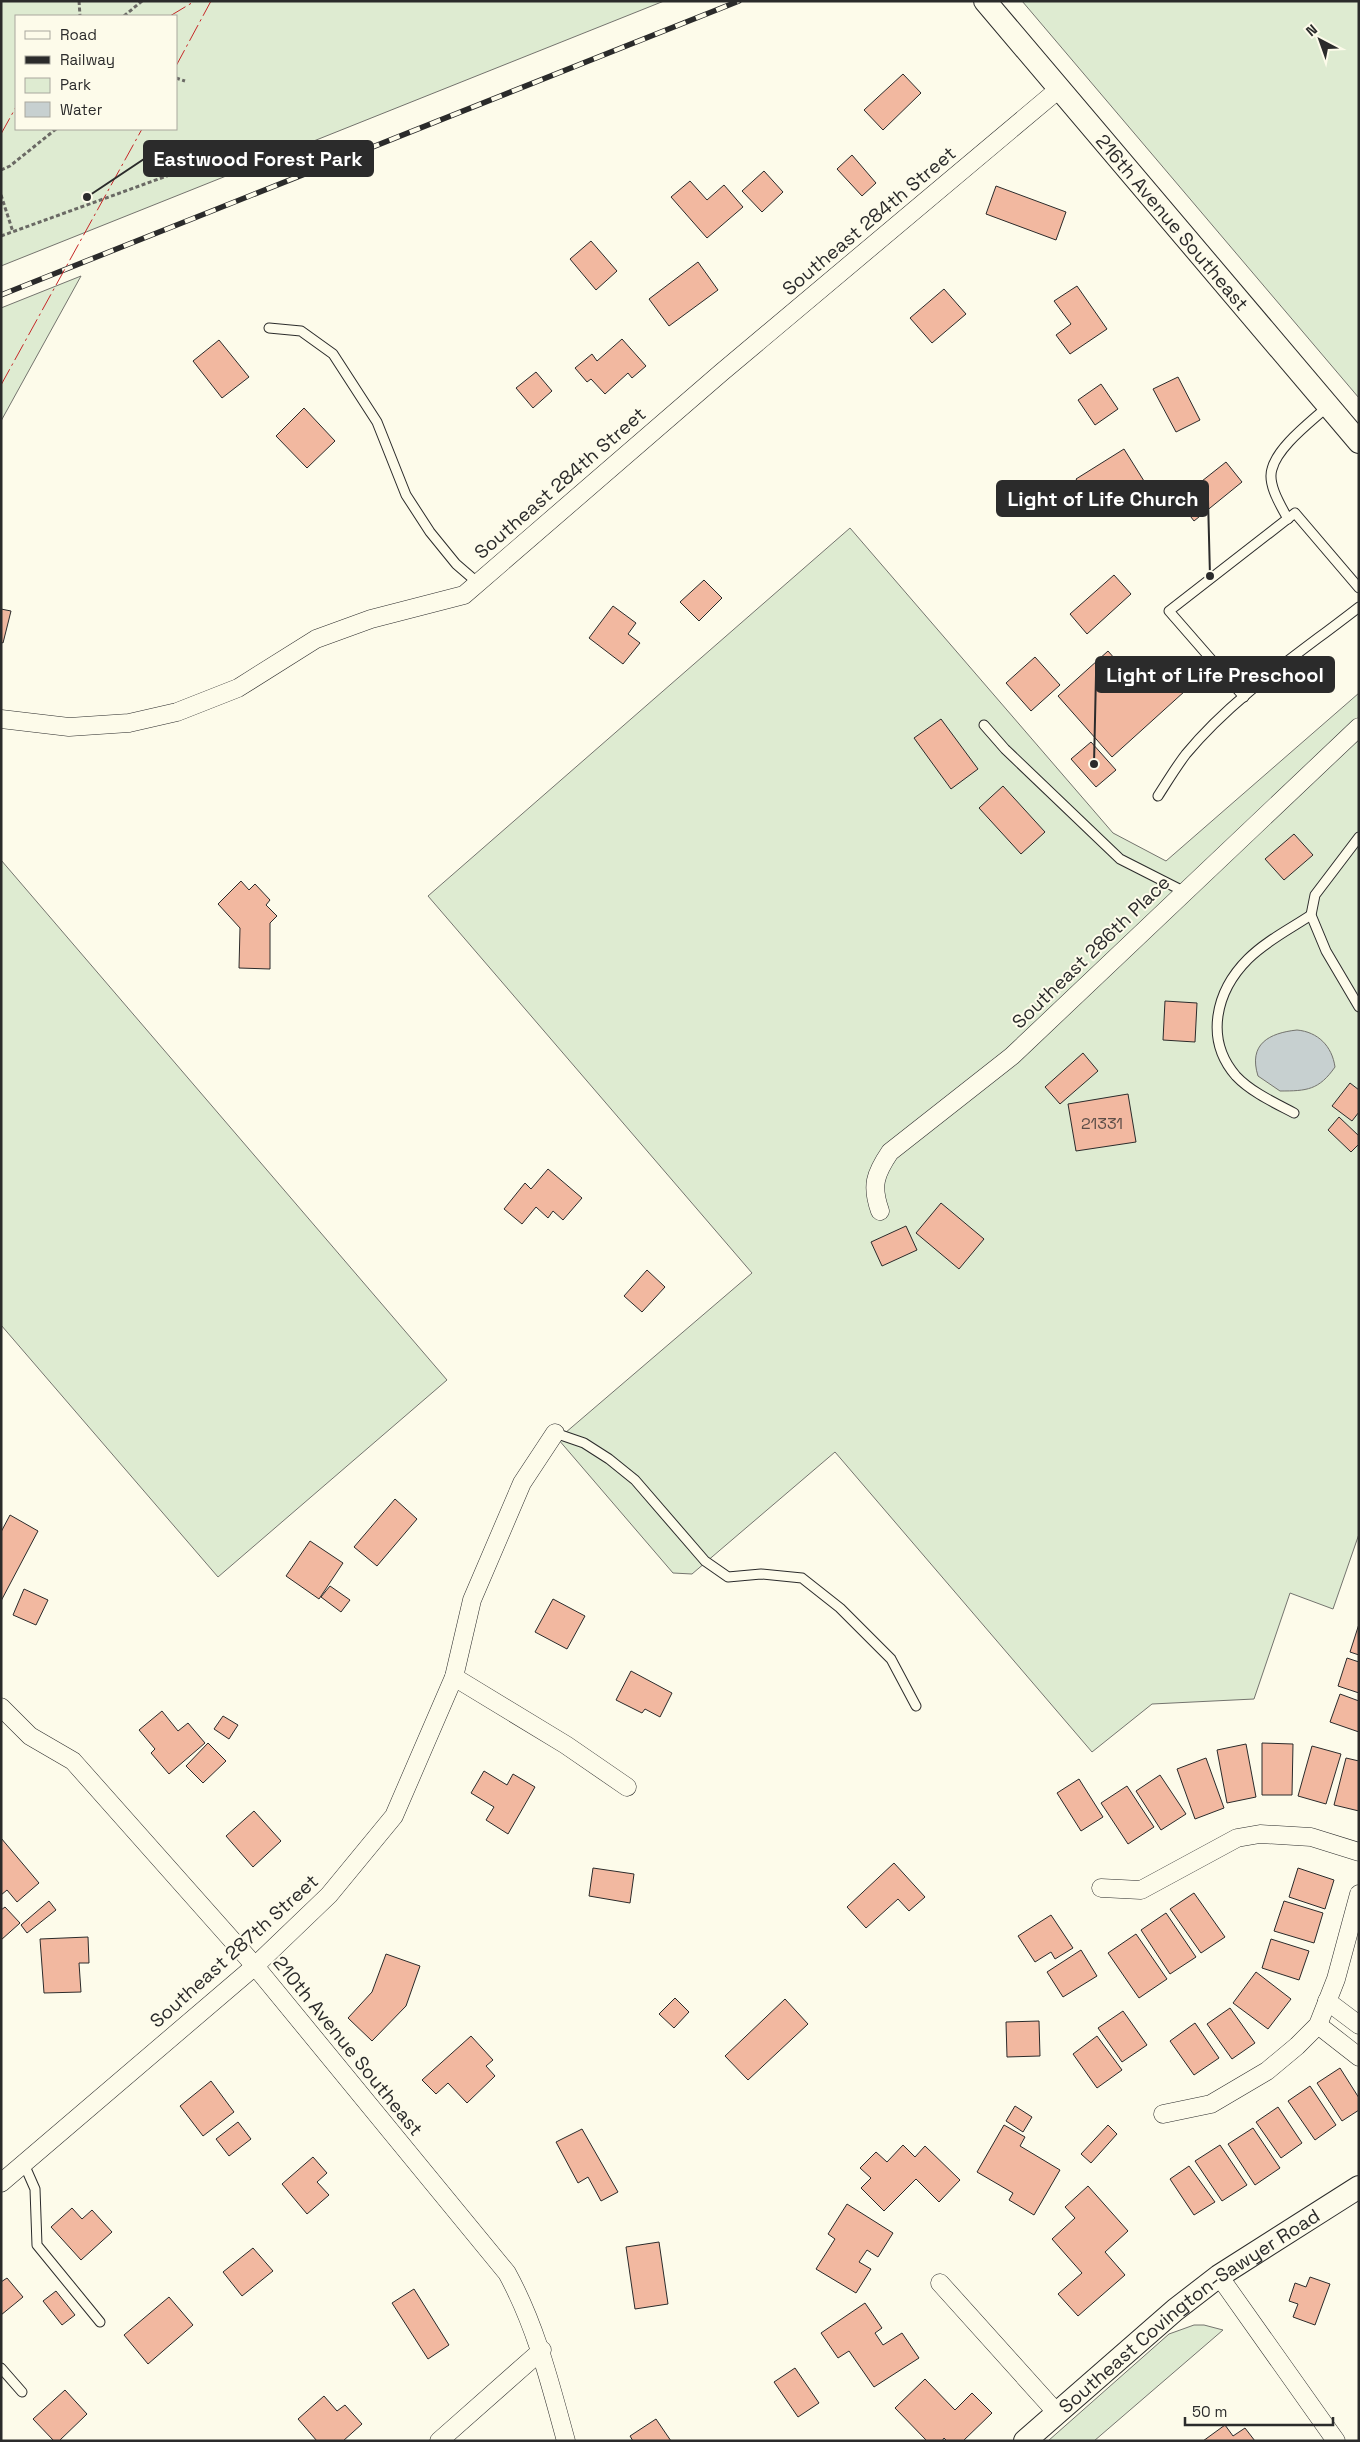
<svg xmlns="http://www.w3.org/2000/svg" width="1360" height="2442" viewBox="0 0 1360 2442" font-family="'Space Grotesk',sans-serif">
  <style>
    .green { fill: #deebd1; stroke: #74746e; fill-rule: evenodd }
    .water { fill: #c7d0d0; stroke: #74746e }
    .building { fill: #f2b8a0; stroke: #2b2b2b }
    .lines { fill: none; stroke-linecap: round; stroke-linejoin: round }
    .service-casing { stroke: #2b2b2b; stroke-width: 11 }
    .minor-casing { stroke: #2b2b2b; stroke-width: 19 }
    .tertiary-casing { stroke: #2b2b2b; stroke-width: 24 }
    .path { stroke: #6a6964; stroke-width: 3; stroke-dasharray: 4 2.5; stroke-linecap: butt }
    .service { stroke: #fdfbea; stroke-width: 9 }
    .minor { stroke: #fdfbea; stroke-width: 18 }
    .tertiary { stroke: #fdfbea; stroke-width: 22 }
    .rail-casing { stroke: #2b2b2b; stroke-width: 5.5 }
    .rail { stroke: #fdfbea; stroke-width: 4; stroke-dasharray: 11; stroke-linecap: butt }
    .power { stroke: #c62828; stroke-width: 1; stroke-dasharray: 18 4 2.5 4; stroke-linecap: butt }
    .labels { text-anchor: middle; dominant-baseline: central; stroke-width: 4; stroke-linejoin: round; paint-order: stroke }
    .number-label { font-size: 16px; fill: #5d4e48 }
    .street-label { font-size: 19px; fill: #2b2b2b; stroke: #fdfbea }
    .leader { fill: none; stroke: #2b2b2b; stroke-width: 2 }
    .callout-dot { fill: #2b2b2b; stroke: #fdfbea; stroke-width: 2 }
    .callout { fill: #2b2b2b; stroke: #2b2b2b; stroke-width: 2 }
    .callout-label { font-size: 20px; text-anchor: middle; font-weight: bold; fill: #fff }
  </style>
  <rect width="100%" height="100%" fill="#fdfbea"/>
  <g class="green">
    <path d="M1 1H664L1 266ZM16 16H176V129H16Z"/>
    <path d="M1022 1H1359V398Z"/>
    <path d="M81 276 1 421V308Z"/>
    <path d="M850 528 1113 833 1166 861 1359 693V1534L1333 1609 1290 1593 1254 1699 1152 1704 1092 1752 835 1452 692 1574 673 1573 558 1439 752 1273 428 896Z"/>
    <path d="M1 860 447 1380 218 1577 1 1325Z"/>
    <path d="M1194 2325H1204L1223 2330 1094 2441H1048L1169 2334Z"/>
  </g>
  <path class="water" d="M1297 1030C1318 1032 1332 1046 1335 1067 1319 1090 1307 1091 1280 1091L1258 1076C1248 1044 1269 1033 1297 1030Z"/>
  <g class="building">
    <path d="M903 74 921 93 883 130 864 110Z"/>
    <path d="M852 155 876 183 862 196 837 169Z"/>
    <path d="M764 171 783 192 762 212 742 191Z"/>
    <path d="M690 181 707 200 724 185 743 207 707 238 671 197Z"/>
    <path d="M996 186 1066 212 1056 240 986 214Z"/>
    <path d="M591 241 617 271 596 290 570 259Z"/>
    <path d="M698 262 718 290 669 326 649 299Z"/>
    <path d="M1077 286 1107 329 1070 354 1056 335 1071 324 1054 301Z"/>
    <path d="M944 289 966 314 932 343 910 318Z"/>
    <path d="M622 339 646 366 632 378 628 373 605 394 591 379 587 382 575 368 592 354 597 361Z"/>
    <path d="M219 340 249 377 222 398 193 361Z"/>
    <path d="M536 372 552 391 533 408 516 388Z"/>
    <path d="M1178 377 1200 420 1176 432 1153 389Z"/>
    <path d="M1101 384 1118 409 1095 425 1078 400Z"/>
    <path d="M304 408 335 441 307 468 276 436Z"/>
    <path d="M1124 449 1144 481 1097 511 1076 479Z"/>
    <path d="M1226 462 1242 482 1194 521 1178 500Z"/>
    <path d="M1114 575 1131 594 1087 634 1070 614Z"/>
    <path d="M704 580 722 598 699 621 680 602Z"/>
    <path d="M613 606 636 623 628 634 640 643 623 664 589 638Z"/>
    <path d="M1 609 11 611 3 643 1 642Z"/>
    <path d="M1108 651 1137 684 1161 663 1185 691 1112 757 1058 696Z"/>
    <path d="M1035 657 1060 685 1031 711 1006 683Z"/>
    <path d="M941 719 978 769 951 789 914 738Z"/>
    <path d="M1091 742 1116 770 1096 787 1071 759Z"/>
    <path d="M1003 786 1045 832 1021 854 979 808Z"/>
    <path d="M1294 834 1313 855 1284 880 1265 859Z"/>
    <path d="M241 881 249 890 255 884 270 900 266 905 277 916 270 923V969L239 968 240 928 218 904Z"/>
    <path d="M1165 1001 1197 1003 1195 1042 1163 1040Z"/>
    <path d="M1083 1053 1098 1071 1060 1104 1045 1087Z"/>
    <path d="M1350 1083 1359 1090V1112L1352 1121 1332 1106Z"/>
    <path d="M1128 1094 1136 1142 1076 1151 1068 1104Z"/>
    <path d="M1339 1117 1359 1136V1144L1351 1152 1328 1130Z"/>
    <path d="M548 1169 582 1198 563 1220 553 1211 548 1218 536 1207 522 1224 504 1209 525 1183 531 1189Z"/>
    <path d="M941 1203 984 1239 959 1269 916 1233Z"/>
    <path d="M906 1226 917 1250 882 1266 871 1242Z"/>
    <path d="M647 1270 665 1287 642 1312 624 1296Z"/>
    <path d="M395 1499 417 1519 377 1566 354 1547Z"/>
    <path d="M10 1515 38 1531 1 1601V1532Z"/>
    <path d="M310 1541 343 1563 319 1599 286 1576Z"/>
    <path d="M330 1586 350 1600 341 1612 321 1597Z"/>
    <path d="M24 1589 48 1600 36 1625 13 1615Z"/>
    <path d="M553 1599 585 1616 567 1649 535 1632Z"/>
    <path d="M1359 1624V1655L1350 1652Z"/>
    <path d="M1347 1658 1359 1662V1693L1338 1686Z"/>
    <path d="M631 1671 672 1693 660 1717 645 1709 642 1713 616 1700Z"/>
    <path d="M1340 1694 1359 1701V1732L1330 1722Z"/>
    <path d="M162 1711 178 1731 188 1723 205 1743 169 1774 151 1753 155 1749 139 1730Z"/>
    <path d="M223 1716 238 1725 229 1739 214 1729Z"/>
    <path d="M208 1743 226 1761 203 1783 186 1766Z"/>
    <path d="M1262 1743 1293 1744 1292 1795H1262Z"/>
    <path d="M1246 1744 1256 1797 1227 1803 1217 1750Z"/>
    <path d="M1312 1746 1341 1754 1326 1804 1298 1796Z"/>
    <path d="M1206 1758 1224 1808 1195 1819 1177 1769Z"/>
    <path d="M1346 1758 1359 1761V1811L1334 1805Z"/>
    <path d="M484 1771 507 1785 513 1774 535 1787 508 1834 486 1820 494 1807 471 1793Z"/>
    <path d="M1160 1775 1186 1814 1161 1830 1136 1791Z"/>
    <path d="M1079 1779 1103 1817 1081 1831 1057 1793Z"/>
    <path d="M1127 1786 1154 1827 1128 1844 1101 1803Z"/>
    <path d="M254 1811 281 1841 253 1867 226 1836Z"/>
    <path d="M1 1838 39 1883 17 1902 7 1890 1 1895Z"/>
    <path d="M894 1863 925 1897 909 1911 898 1899 866 1928 847 1907Z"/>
    <path d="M593 1868 634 1874 630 1903 589 1896Z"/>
    <path d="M1298 1868 1334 1880 1325 1909 1289 1897Z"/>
    <path d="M1194 1893 1225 1937 1201 1953 1170 1909Z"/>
    <path d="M49 1901 56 1910 27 1933 21 1925Z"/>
    <path d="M1284 1901 1323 1913 1314 1943 1274 1931Z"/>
    <path d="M5 1907 20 1923 1 1940V1910Z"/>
    <path d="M1166 1913 1196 1957 1170 1974 1141 1930Z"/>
    <path d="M1051 1915 1073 1948 1055 1959 1051 1952 1035 1962 1018 1936Z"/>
    <path d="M1136 1934 1167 1979 1139 1998 1108 1953Z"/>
    <path d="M88 1937 89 1963H79L81 1992 44 1993 40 1939Z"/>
    <path d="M1271 1939 1309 1951 1299 1980 1262 1968Z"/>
    <path d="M1081 1950 1097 1976 1063 1997 1047 1972Z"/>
    <path d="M386 1954 420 1966 406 2006 372 2041 348 2018 372 1992Z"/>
    <path d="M1256 1972 1291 1999 1268 2029 1233 2003Z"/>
    <path d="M675 1998 689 2012 674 2028 659 2014Z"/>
    <path d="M785 1999 808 2024 748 2080 725 2056Z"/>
    <path d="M1230 2008 1255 2043 1232 2059 1207 2024Z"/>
    <path d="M1123 2011 1147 2045 1122 2062 1098 2028Z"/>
    <path d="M1039 2021 1040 2056 1007 2057 1006 2022Z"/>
    <path d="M1195 2023 1219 2058 1194 2075 1170 2041Z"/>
    <path d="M471 2036 493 2060 486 2066 495 2076 467 2103 448 2083 436 2094 422 2080Z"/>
    <path d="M1097 2036 1122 2070 1097 2088 1073 2054Z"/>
    <path d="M1340 2068 1359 2098V2110L1342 2121 1317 2083Z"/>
    <path d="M211 2081 234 2112 203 2136 180 2106Z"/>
    <path d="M1310 2086 1336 2125 1315 2140 1288 2101Z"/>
    <path d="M1015 2106 1032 2117 1023 2132 1006 2121Z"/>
    <path d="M1278 2107 1302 2143 1281 2158 1256 2122Z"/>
    <path d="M238 2122 251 2139 229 2156 216 2139Z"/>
    <path d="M1004 2125 1025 2137 1020 2146 1060 2170 1034 2215 1009 2200 1013 2193 977 2172Z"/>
    <path d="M1108 2125 1117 2134 1091 2163 1081 2154Z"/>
    <path d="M1253 2128 1280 2168 1255 2185 1228 2144Z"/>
    <path d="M582 2129 618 2192 601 2201 588 2177 578 2183 556 2142Z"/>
    <path d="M903 2145 915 2157 925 2146 960 2180 939 2202 916 2179 884 2211 861 2188 871 2178 860 2168 876 2152 887 2162Z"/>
    <path d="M1220 2145 1247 2185 1222 2201 1195 2161Z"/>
    <path d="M313 2157 327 2173 317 2182 329 2195 307 2214 282 2184Z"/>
    <path d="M1189 2166 1215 2202 1194 2215 1170 2179Z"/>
    <path d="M1088 2186 1128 2231 1105 2252 1125 2275 1078 2316 1058 2294 1082 2273 1052 2239 1075 2218 1065 2207Z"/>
    <path d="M847 2204 893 2233 878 2257 867 2250 859 2262 871 2269 856 2293 816 2269 835 2239 828 2234Z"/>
    <path d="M72 2208 82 2219 92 2210 112 2232 81 2260 51 2227Z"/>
    <path d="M659 2242 668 2304 635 2309 626 2247Z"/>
    <path d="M253 2248 273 2271 242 2296 223 2272Z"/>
    <path d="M1310 2277 1330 2284 1315 2325 1293 2317 1298 2304 1289 2301 1295 2283 1306 2287Z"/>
    <path d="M7 2278 23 2297 1 2315V2282Z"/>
    <path d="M414 2289 449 2345 428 2359 392 2303Z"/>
    <path d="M56 2291 75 2315 62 2325 43 2301Z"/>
    <path d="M169 2297 193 2325 148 2364 124 2335Z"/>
    <path d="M865 2303 882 2328 875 2333 883 2345 902 2333 919 2358 874 2387 849 2351 838 2358 821 2333Z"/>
    <path d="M795 2368 819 2403 798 2417 774 2382Z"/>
    <path d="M925 2379 955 2410 972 2393 992 2413 963 2441H947L944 2438 942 2441H927L895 2408Z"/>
    <path d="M65 2390 87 2414 59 2441H54L33 2419Z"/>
    <path d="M324 2396 337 2411 345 2405 362 2424 343 2441H317L298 2419Z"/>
    <path d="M656 2419 671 2441H633L630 2436Z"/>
    <path d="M1225 2425 1233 2436 1245 2428 1255 2441H1203Z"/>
  </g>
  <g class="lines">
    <g class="service-casing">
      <g id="service">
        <path d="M269 328 301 331 333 354 377 422 406 495 430 532 456 564 478 583"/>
        <path d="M1288 519C1281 506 1267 484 1272 469 1278 446 1311 422 1328 406"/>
        <path d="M1244 697 1169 611 1295 513 1359 588"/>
        <path d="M984 725 1005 749 1120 859 1185 892"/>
        <path d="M1158 796C1167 782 1176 767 1186 754 1234 696 1300 653 1359 607"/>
        <path d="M1359 837 1315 895 1311 915 1326 951 1359 1007"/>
        <path d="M1294 1113C1275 1103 1251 1092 1236 1076 1204 1039 1216 991 1248 959 1266 941 1290 929 1311 915"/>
        <path d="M555 1433 584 1443 609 1459 635 1480 705 1561 728 1577 761 1574 802 1578 840 1608 891 1659 916 1706"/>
        <path d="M24 2164 35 2189 37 2245 100 2322"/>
        <path d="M1 2368 22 2392"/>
      </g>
    </g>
    <g class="minor-casing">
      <g id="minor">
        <path d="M1 719 69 727 129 723 177 712 238 688 316 639 371 619 464 595 722 372 1059 89"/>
        <path d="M880 1211C871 1186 875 1174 890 1152L1012 1056 1359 727"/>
        <path d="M454 1677 566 1745 627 1787"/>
        <path d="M1 1707 30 1736 73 1761 255 1966 507 2273C536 2326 550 2383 566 2441"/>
        <path d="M1101 1888 1141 1890 1237 1838 1260 1834 1311 1837 1359 1852"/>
        <path d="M1327 2001 1359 2025"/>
        <path d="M1318 2025 1359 2057"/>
        <path d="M1163 2114 1211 2104 1267 2071 1297 2046 1318 2025 1336 1979 1359 1894"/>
        <path d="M1 2183 255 1966 329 1895 394 1816 454 1677 472 1600 522 1483 555 1433"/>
        <path d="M1219 2276 1336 2441"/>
        <path d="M940 2283 1057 2413"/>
        <path d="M439 2441 542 2350"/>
      </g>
    </g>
    <g class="tertiary-casing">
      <g id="tertiary">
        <path id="s1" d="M985 1 1359 442"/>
        <path id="s2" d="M1025 2441 1175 2310 1219 2276 1359 2187"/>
      </g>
    </g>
    <g class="path">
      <path d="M79 1 80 16"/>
      <path d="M124 16 142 1"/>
      <path d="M176 78 185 81"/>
      <path d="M1 170 10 166 56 129"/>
      <path d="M1 195 13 232"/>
      <path d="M1 236 200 164"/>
    </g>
    <use href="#service" class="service"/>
    <use href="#minor" class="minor"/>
    <use href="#tertiary" class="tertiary"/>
    <g class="rail-casing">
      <path id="rail" d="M1 295 739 1"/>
    </g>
    <use href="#rail" class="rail"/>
    <g class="power">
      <path d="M170 16 195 1"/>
      <path d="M176 66 211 1"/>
      <path d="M1 134 16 107"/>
      <path d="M1 385 142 129"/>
    </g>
  </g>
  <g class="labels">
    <g class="number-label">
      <text x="1102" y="1123">21331</text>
    </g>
    <g class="street-label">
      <text transform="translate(869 221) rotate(-40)">Southeast 284th Street</text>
      <text stroke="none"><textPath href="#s1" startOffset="290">216th Avenue Southeast</textPath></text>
      <text transform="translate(560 483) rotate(-41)">Southeast 284th Street</text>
      <text transform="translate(1091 952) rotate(-44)">Southeast 286th Place</text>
      <text transform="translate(234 1951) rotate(-42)">Southeast 287th Street</text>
      <text transform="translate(348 2046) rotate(51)">210th Avenue Southeast</text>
      <text stroke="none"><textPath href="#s2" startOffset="210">Southeast Covington-Sawyer Road</textPath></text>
    </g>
  </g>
  <path class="leader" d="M87 197L144 159M1210 576L1208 499M1094 764L1096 675"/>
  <g class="callout-dot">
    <circle cx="87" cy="197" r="5"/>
    <circle cx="1210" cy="576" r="5"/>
    <circle cx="1094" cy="764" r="5"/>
  </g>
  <g class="callout">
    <rect x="144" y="141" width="229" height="35" rx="5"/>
    <rect x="997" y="481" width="211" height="35" rx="5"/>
    <rect x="1096" y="657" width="238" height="35" rx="5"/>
  </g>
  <g class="callout-label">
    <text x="258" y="166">Eastwood Forest Park</text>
    <text x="1103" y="506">Light of Life Church</text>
    <text x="1215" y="682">Light of Life Preschool</text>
  </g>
  <rect width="1360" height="2442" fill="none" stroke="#2b2b2b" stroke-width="5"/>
  <rect x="15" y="15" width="162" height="115" fill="#fdfbea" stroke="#a9a89e"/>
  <rect x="25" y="31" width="25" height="8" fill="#fdfbea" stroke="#a9a89e"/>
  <text x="60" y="40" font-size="15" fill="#2b2b2b">Road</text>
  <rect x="25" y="56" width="25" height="8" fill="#2b2b2b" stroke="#a9a89e"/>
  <text x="60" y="65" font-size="15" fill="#2b2b2b">Railway</text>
  <rect x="25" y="78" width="25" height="15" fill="#deebd1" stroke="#a9a89e"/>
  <text x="60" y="90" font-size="15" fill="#2b2b2b">Park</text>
  <rect x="25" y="102" width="25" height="15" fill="#c7d0d0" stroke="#a9a89e"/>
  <text x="60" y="115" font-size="15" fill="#2b2b2b">Water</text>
  <g transform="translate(1320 40) rotate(319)" stroke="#fdfbea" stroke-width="4" paint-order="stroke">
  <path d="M0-4L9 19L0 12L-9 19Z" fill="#2b2b2b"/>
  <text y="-8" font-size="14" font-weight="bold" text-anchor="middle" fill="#2b2b2b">N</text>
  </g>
  <path d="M1185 2417v8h148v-8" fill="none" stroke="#2b2b2b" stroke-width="2.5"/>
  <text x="1192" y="2417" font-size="15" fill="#2b2b2b" stroke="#fdfbea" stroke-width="4" paint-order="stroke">50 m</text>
</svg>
